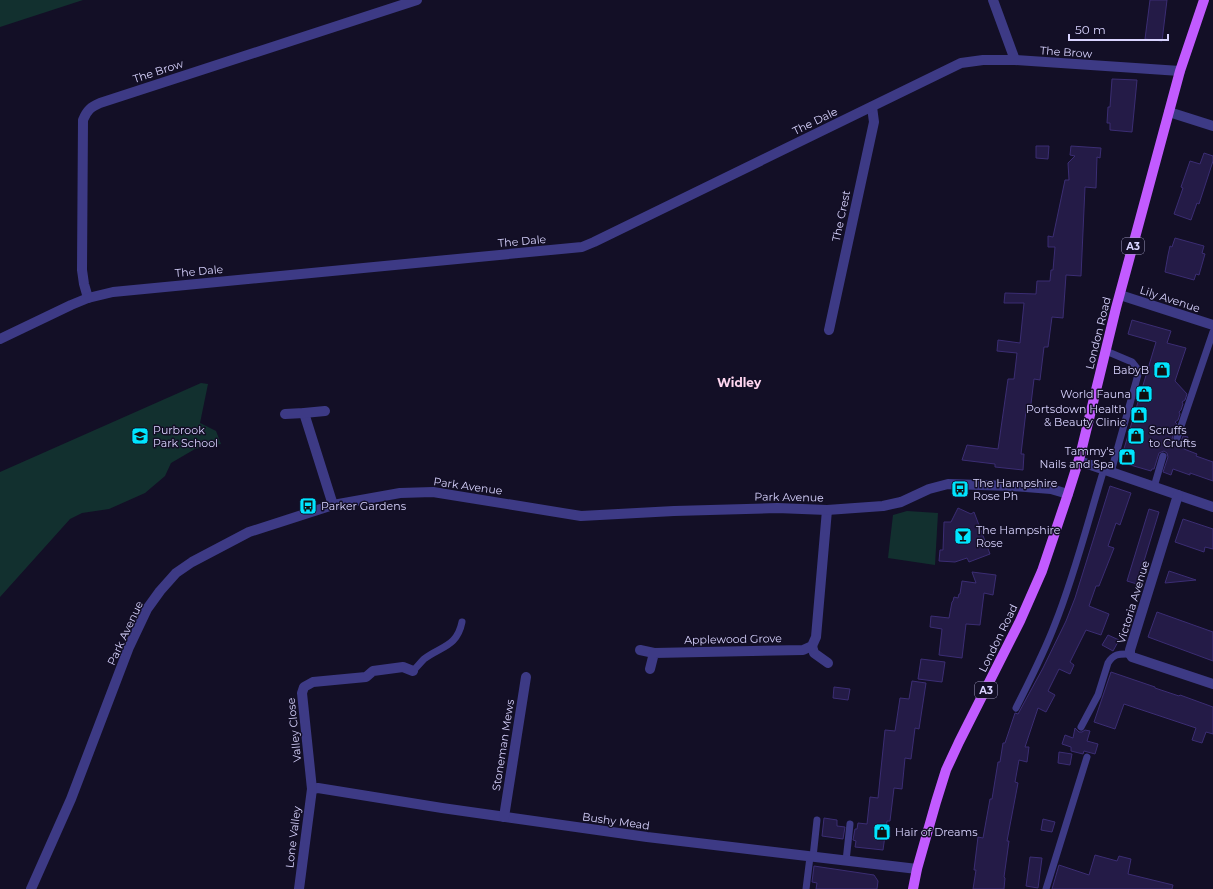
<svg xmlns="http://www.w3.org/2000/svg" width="1213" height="889" viewBox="0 0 1213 889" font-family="Montserrat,sans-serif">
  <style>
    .green { fill: #12302f }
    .building { fill: #241b47; stroke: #3b2d73 }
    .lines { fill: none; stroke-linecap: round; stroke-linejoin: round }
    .lane { stroke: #3d3a85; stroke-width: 7 }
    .street { stroke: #3d3a85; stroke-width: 10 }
    .primary { stroke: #c25bff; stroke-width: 10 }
    .labels { text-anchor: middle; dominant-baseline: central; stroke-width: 3; stroke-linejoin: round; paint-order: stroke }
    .shield { fill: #130f26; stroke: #9e99be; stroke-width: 1 }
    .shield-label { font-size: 10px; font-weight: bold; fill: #d9d4ff }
    .street-label { font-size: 11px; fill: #d9d4ff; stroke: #130f26 }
    .poi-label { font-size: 11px; fill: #d9d4ff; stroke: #130f26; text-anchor: start }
    .neighbourhood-label { font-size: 12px; font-weight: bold; fill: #ffd6f0; stroke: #130f26 }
  </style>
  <rect width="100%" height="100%" fill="#130f26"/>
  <g class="green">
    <path d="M0 0H83L0 27Z"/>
    <path d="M201 383 208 384 200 423 216 431 221 444 195 449 171 463 165 476 145 493 109 509 82 513 70 519 0 597V472Z"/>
    <path d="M907 511 938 513 935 565 888 558 893 515Z"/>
  </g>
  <g class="building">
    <path d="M1150 0H1167L1162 41 1145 39Z"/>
    <path d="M1112 79 1137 80 1132 132 1110 130V123H1107L1108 107H1110Z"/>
    <path d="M1036 146H1049L1048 159 1036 158Z"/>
    <path d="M1071 146 1101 148 1100 158 1097 157 1096 188 1085 187 1081 276 1066 275 1063 318 1052 317 1048 347H1044L1040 380 1034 379 1030 412 1026 411 1021 454H1024L1023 470 995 467V464L962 460 967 445 998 449 1008 379H1014L1017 353 997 351 998 340 1020 343 1024 303H1004L1005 293 1036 294 1037 281H1050L1051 270H1053L1055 247H1048V236L1053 237 1065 180H1069L1068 163 1075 156 1070 155Z"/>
    <path d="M1204 153 1213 156V161L1199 204 1197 203 1191 220 1174 214 1183 188 1181 187 1190 161 1200 164Z"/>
    <path d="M1175 238 1204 246 1202 253 1205 254 1199 275 1196 274 1194 280 1165 272 1168 255 1170 246 1172 247Z"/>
    <path d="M1132 320 1171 331 1167 343 1186 348 1175 381 1187 394 1185 400 1182 402 1183 404 1181 410 1179 412 1180 414 1178 420 1175 422 1177 424 1174 430 1172 432H1174L1172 439 1175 443H1178L1181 441 1183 436 1188 437 1184 449 1197 454 1196 456 1213 462V481L1190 473V475L1173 469 1171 475 1163 472 1168 457 1167 453 1164 451 1159 453 1154 469H1152L1151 471 1120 462 1156 342 1128 334Z"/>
    <path d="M1110 486 1131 493 1120 525 1116 523 1108 546 1114 548 1099 586H1096L1089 606 1109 614 1101 635 1086 630 1070 662 1074 665 1070 674 1059 669 1048 691 1055 695 1046 712 1038 708 1025 747H1029L1027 762 1019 760 1015 782 1018 783 1007 841H1009L1004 877 1005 878 1004 889H973L976 870H974L978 837 983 838 990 799H992L998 762H1000L1003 743H1005L1015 713 1018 714 1043 668 1066 621 1075 598Z"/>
    <path d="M958 508 971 514 974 512 990 554 969 562 967 558 955 562 939 561 940 550H943L944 522H951Z"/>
    <path d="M1149 509 1159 512 1137 584 1127 581Z"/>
    <path d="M1183 519 1213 529V549L1205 547 1204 552 1175 542Z"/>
    <path d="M1169 571 1196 580 1165 583Z"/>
    <path d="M972 572 996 575 993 595 984 593 980 625 966 624 962 658 939 655 942 629 930 627 931 616 949 618 952 602 953 601 954 597 958 598 959 594H960L962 581 976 583Z"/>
    <path d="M1157 612 1213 632V661L1148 637Z"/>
    <path d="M1108 635 1119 640 1113 651 1102 645Z"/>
    <path d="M921 659 945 662 942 682 918 679Z"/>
    <path d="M1111 672 1155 687V688L1179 696 1180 695 1213 707V734L1206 732 1202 743 1192 740 1196 728 1124 704 1115 729 1094 722Z"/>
    <path d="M912 681 926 683 919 729 915 728 911 759 905 758 902 789 894 788 890 821H887L883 850 855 847 856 841 853 840 855 829H857L858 823 867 824 870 797 878 798 885 730 895 731 900 698 909 699Z"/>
    <path d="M834 687 850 689 848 700 833 698Z"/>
    <path d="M1075 728 1079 732H1082L1085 730 1090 731 1087 741 1098 744 1095 754 1084 751 1083 754 1071 751V747L1062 744 1065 735 1073 738Z"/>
    <path d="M1059 752 1072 754 1070 765 1058 763Z"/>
    <path d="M824 818 837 820V826L845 827 843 839 822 836Z"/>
    <path d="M1043 819 1055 822 1052 832 1041 830Z"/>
    <path d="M1095 855 1117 861 1119 856 1131 859 1128 874 1173 885 1172 889H1052L1059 865 1089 875Z"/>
    <path d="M1030 857 1042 858 1038 888 1026 886Z"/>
    <path d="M814 866 874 875 878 881 877 889H816L817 883 812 882Z"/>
  </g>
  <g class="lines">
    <g class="lane">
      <path d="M1106 351 1132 362 1139 371 1111 472"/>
      <path d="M1177 438 1213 332"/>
      <path d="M1154 487 1163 456"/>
      <path d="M413 671C417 667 420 663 424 659 441 646 457 647 462 622"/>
      <path d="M1016 708C1030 680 1044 653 1055 624 1075 574 1088 521 1104 469"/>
      <path d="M1081 727 1098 695 1108 663C1114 653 1120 654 1130 654"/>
      <path d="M813 857 817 820"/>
      <path d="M846 861 850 824"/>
      <path d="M806 889 810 857"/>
      <path d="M1046 889 1087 757"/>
    </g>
    <g class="street">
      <path d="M993 0 1015 60"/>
      <path d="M1169 112 1213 126"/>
      <path d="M1120 295 1213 325"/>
      <path d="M88 298 84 284 82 270 83 120C87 110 91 107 100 103L417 0"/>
      <path d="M829 330 874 122 872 107"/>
      <path d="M0 339 71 305 88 298 113 292 582 247 594 242 961 63 983 60H1015L1180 71"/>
      <path d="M304 413 333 505"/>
      <path d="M285 414 304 413 325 411"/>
      <path d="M1079 461 1213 507"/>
      <path d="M1178 495 1130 650V654L1132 657 1213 684"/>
      <path d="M812 646 814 653 828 663"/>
      <path d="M640 650 654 653"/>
      <path d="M650 669 654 653 803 650 812 646 816 637 827 510"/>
      <path d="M312 789 318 788 442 808 647 837 917 869"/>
      <path d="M504 817 526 677"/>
      <path d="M31 889 71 799 129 647 147 609 160 591 176 573 192 562 249 532 333 505 400 493 433 492 581 516 674 511 777 508 827 510 883 506 901 502 929 489 948 484 1012 486 1051 489 1068 494"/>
      <path d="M299 889 312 789 302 693 304 687 313 682 366 677 373 671 403 667 413 671"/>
    </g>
    <path class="primary" d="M913 889 917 869 936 802 946 770 959 742 1020 621 1042 571 1068 494 1080 456 1116 308 1180 71 1204 0"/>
  </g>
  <defs>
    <g id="shop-square" transform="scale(0.9)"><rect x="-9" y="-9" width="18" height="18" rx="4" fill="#00e5ff" stroke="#130f26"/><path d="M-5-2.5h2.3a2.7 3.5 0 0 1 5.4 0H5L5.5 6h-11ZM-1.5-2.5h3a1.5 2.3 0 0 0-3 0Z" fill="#111"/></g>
    <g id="school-square" transform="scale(0.9)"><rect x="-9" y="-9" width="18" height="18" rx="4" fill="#00e5ff" stroke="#130f26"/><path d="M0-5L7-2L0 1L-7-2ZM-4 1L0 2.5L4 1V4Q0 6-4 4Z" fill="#111"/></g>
    <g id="bus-square" transform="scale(0.9)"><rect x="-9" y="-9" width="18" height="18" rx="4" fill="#00e5ff" stroke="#130f26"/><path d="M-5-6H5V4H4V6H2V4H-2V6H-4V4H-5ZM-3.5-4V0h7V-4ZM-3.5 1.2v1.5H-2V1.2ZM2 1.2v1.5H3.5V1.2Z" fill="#111"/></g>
    <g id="bar-square" transform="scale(0.9)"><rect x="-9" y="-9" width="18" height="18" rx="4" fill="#00e5ff" stroke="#130f26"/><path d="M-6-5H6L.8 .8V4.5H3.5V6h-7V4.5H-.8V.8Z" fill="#111"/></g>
  </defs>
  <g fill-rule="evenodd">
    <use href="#shop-square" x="1162" y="370"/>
    <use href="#shop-square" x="1144" y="394"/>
    <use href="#shop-square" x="1139" y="415"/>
    <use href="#school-square" x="140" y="436"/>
    <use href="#shop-square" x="1136" y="436"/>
    <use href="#shop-square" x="1127" y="457"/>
    <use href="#bus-square" x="960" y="489"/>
    <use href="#bus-square" x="308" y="506"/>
    <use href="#bar-square" x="963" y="536"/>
    <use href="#shop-square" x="882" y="832"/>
  </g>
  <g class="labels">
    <g class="shield">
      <rect x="1122" y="238" width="22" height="16" rx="3"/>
      <rect x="975" y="682" width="22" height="16" rx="3"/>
    </g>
    <g class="shield-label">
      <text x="1133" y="246">A3</text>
      <text x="986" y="690">A3</text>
    </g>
    <g class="street-label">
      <text transform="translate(1066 52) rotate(4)">The Brow</text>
      <text transform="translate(158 71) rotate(-18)">The Brow</text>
      <text transform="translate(815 121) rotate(-26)">The Dale</text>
      <text transform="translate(841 216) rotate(-78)">The Crest</text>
      <text transform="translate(522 241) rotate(-5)">The Dale</text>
      <text transform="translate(199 271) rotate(-5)">The Dale</text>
      <text transform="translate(1170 299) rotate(18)">Lily Avenue</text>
      <text transform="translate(1098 333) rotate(-76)">London Road</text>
      <text transform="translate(468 486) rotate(8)">Park Avenue</text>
      <text transform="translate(789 497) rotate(1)">Park Avenue</text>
      <text transform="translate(1133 602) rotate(-73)">Victoria Avenue</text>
      <text transform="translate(125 633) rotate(-65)">Park Avenue</text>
      <text transform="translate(998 638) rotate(-64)">London Road</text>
      <text transform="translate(733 639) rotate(-1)">Applewood Grove</text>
      <text transform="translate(294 730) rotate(-96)">Valley Close</text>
      <text transform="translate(503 745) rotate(-81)">Stoneman Mews</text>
      <text transform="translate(616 821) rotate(8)">Bushy Mead</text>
      <text transform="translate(293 837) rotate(-83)">Lone Valley</text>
    </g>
    <g class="poi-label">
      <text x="1149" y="370" text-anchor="end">BabyB</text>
      <text x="1131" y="394" text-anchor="end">World Fauna</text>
      <text x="1126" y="409" text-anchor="end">Portsdown Health<tspan x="1126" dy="13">&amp; Beauty Clinic</tspan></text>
      <text x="153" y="430">Purbrook<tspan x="153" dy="13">Park School</tspan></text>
      <text x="1149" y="430">Scruffs<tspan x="1149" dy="13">to Crufts</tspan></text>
      <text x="1114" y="451" text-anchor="end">Tammy's<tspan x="1114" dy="13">Nails and Spa</tspan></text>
      <text x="973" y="483">The Hampshire<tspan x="973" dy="13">Rose Ph</tspan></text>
      <text x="321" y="506">Parker Gardens</text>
      <text x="976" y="530">The Hampshire<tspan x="976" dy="13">Rose</tspan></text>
      <text x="895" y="832">Hair of Dreams</text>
    </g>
    <g class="neighbourhood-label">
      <text x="739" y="382">Widley</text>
    </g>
  </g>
  <path d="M1069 34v6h99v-6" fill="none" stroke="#d9d4ff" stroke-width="2"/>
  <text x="1075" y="34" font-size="12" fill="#d9d4ff" stroke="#130f26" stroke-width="3" paint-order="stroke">50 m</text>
</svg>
